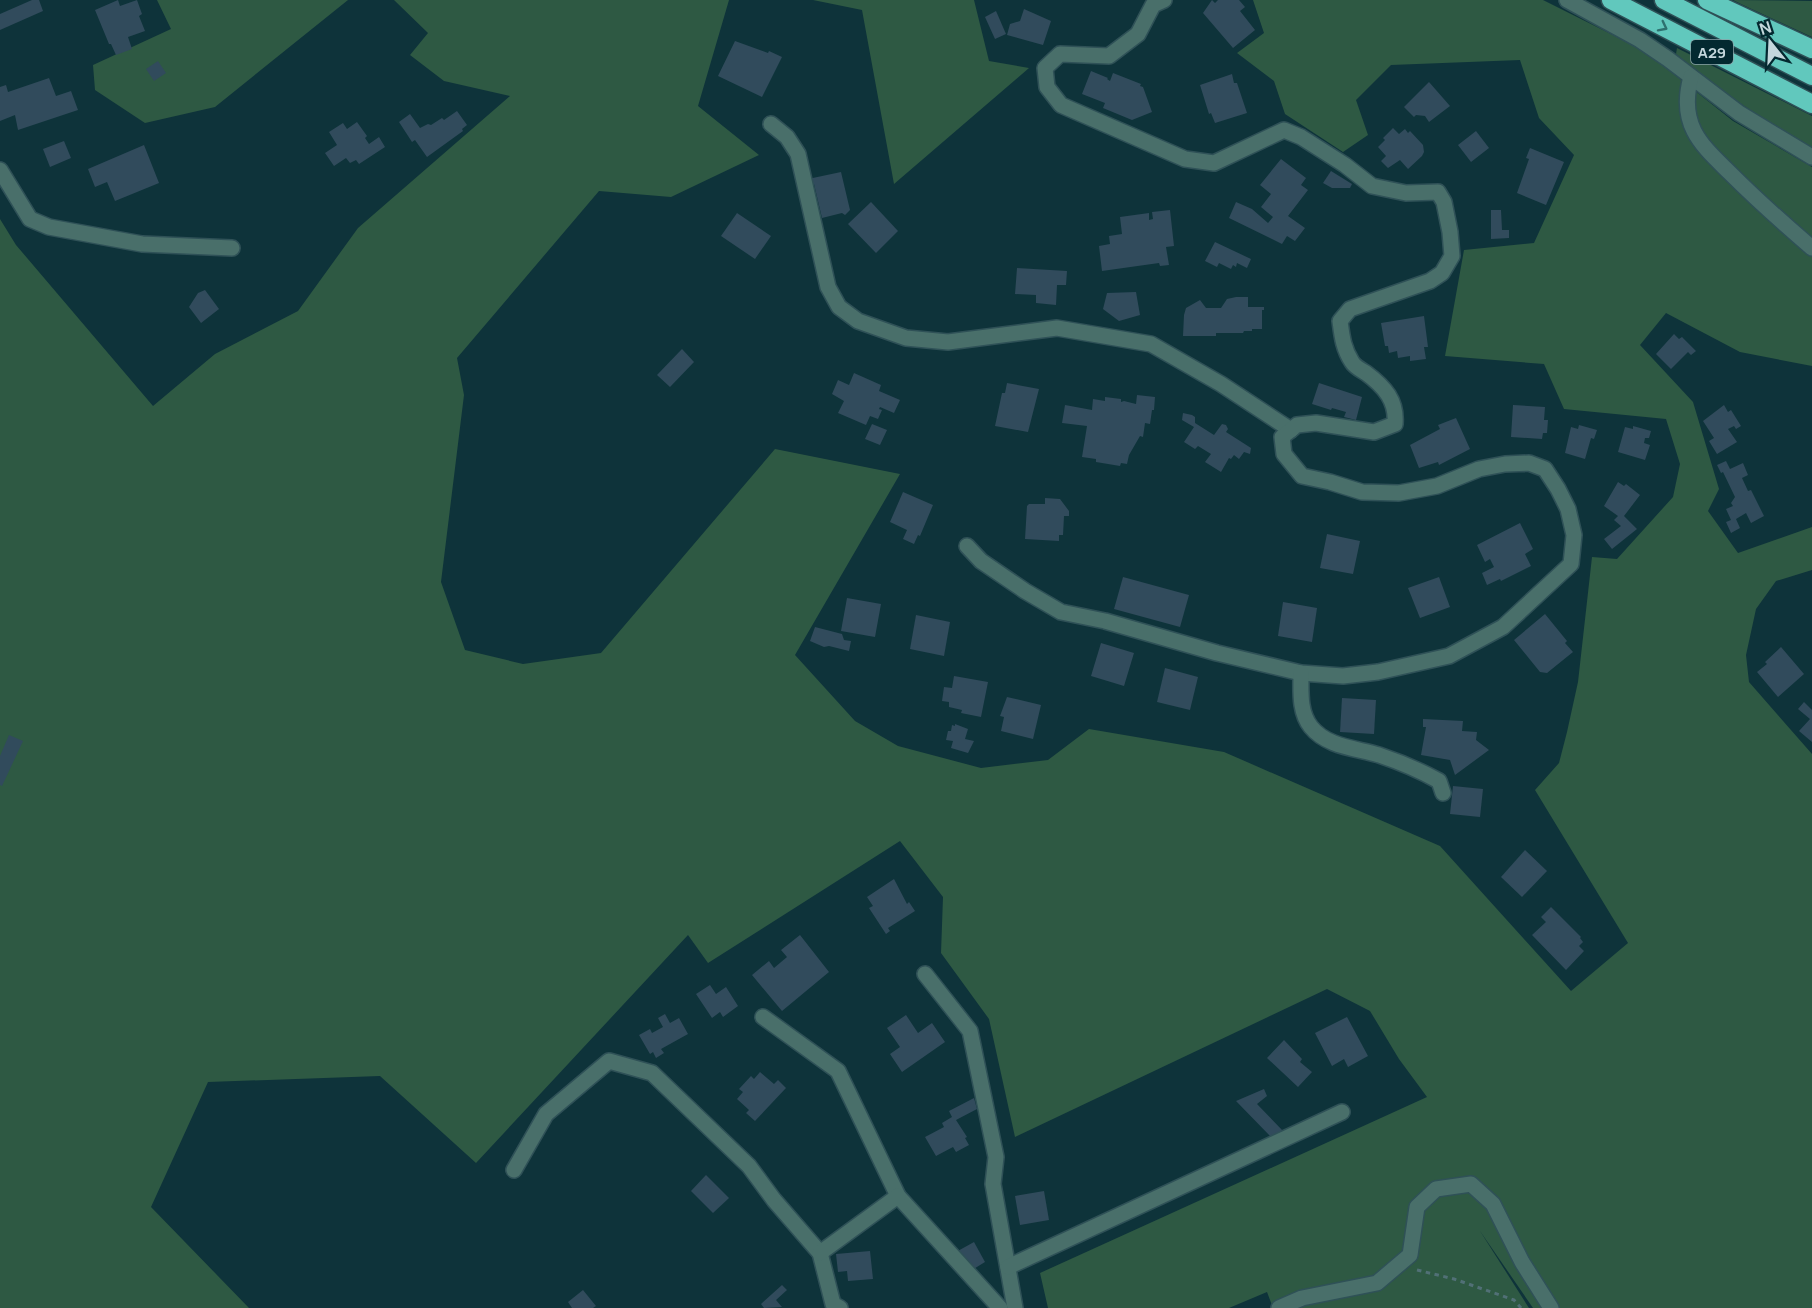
<svg xmlns="http://www.w3.org/2000/svg" width="1812" height="1308" viewBox="0 0 1812 1308" font-family="Manrope,sans-serif">
  <style>
    .green { fill: #2e5943 }
    .building { fill: #314b5c }
    .lines { fill: none; stroke-linecap: round; stroke-linejoin: round }
    .minor-casing { stroke: #2f5157; stroke-width: 18 }
    .highway-casing { stroke: #2f5157; stroke-width: 21 }
    .path { stroke: #517076; stroke-width: 3; stroke-dasharray: 4.5 4.5; stroke-linecap: butt }
    .minor { stroke: #496f6a; stroke-width: 15 }
    .highway { stroke: #61c8bd; stroke-width: 18 }
    .oneway { stroke: #2d716f }
    .labels { text-anchor: middle; dominant-baseline: central; stroke-width: 4.5; stroke-linejoin: round; paint-order: stroke }
    .shield { fill: #032930; stroke: #8aa3a8; stroke-width: 1.5 }
    .shield-label { font-size: 15px; font-weight: bold; fill: #c4d7dc }
  </style>
  <rect width="100%" height="100%" fill="#0e333a"/>
  <g class="green">
    <path d="M157 0H348L215 107 145 123 95 90 93 65 171 29Z"/>
    <path d="M394 0H729L698 106 759 155 671 197 599 191 457 358 464 395 441 582 465 650 523 664 601 653 775 449 900 474 795 655 855 721 898 746 981 768 1048 760 1089 729 1224 752 1440 846 1571 991 1628 943 1535 790 1559 763 1567 732 1578 682 1592 557 1617 559 1673 497 1680 464 1666 419 1564 409 1544 364 1445 356 1464 250 1534 243 1574 155 1539 118 1520 60 1391 65 1356 100 1368 135 1343 152 1285 114 1274 81 1237 53 1264 33 1253 0H1543L1645 51 1733 121 1812 167V366L1740 352 1666 313 1640 345 1693 402 1719 489 1708 511 1738 553 1812 527V570L1776 581 1756 609 1746 655 1749 682 1812 754V1308H1533L1480 1231 1529 1308H1273L1267 1292 1229 1308H1048L1040 1273 1427 1097 1399 1059 1370 1011 1327 989 1015 1137 989 1019 941 953 943 897 900 841 708 963 688 935 476 1163 380 1076 208 1082 151 1207 249 1308H0V219L16 245 153 406 215 354 298 311 358 228 510 96 444 81 410 55 428 33Z"/>
    <path d="M813 0H974L989 61 1029 68 894 184 862 10Z"/>
    <path d="M1733 0 1812 1V37L1743 5Z"/>
    <path d="M1677 48 1812 116V148C1763 120 1719 91 1676 54Z"/>
  </g>
  <g class="building">
    <path d="M32 0H39L43 11 0 30V14Z"/>
    <path d="M118 0 120 6 137 0 142 14 139 16 145 31 128 37 132 49 116 55 111 44H109L95 10Z"/>
    <path d="M1212 0 1215 3 1218 0H1239L1245 7 1240 11 1255 30 1233 48 1203 13Z"/>
    <path d="M1024 9 1051 21 1043 45 1007 35 1010 24 1020 21Z"/>
    <path d="M996 11 1006 34 995 39 985 17Z"/>
    <path d="M735 41 768 53 769 51 782 57 762 97 718 76Z"/>
    <path d="M158 61 166 73 154 81 146 69Z"/>
    <path d="M1091 71 1108 78 1107 79 1110 81 1113 73 1141 84 1140 86 1143 87 1152 112 1132 120 1103 108 1105 103 1082 94Z"/>
    <path d="M1232 74 1234 83H1237L1247 113 1215 123 1211 113 1209 114 1200 85Z"/>
    <path d="M49 78 56 96 71 91 78 110 18 130 15 115 0 121V87L6 85 8 92Z"/>
    <path d="M1429 82 1450 106 1429 122 1425 116 1416 115 1414 117 1404 107Z"/>
    <path d="M457 111 467 125 462 129 463 131 427 157 415 140 412 142 399 122 410 114 420 128 428 124 431 125 442 118 444 120Z"/>
    <path d="M357 122 367 136 365 138 369 144 379 137 385 147 359 164 356 160 350 163 346 158 334 166 325 153 337 145 329 132 343 123 347 129Z"/>
    <path d="M1393 128 1399 134 1405 129 1408 133 1410 131 1423 145 1424 152 1422 156 1408 169 1400 160 1388 168 1381 161 1386 156 1378 147 1385 140 1383 138Z"/>
    <path d="M1476 131 1489 148 1471 162 1458 145Z"/>
    <path d="M64 141 71 158 50 167 43 149Z"/>
    <path d="M144 145 159 183 115 201 107 182 95 187 88 169Z"/>
    <path d="M1530 148 1564 162 1546 205 1517 193 1529 159 1526 158Z"/>
    <path d="M1281 159 1306 178 1301 185 1308 190 1288 216 1305 228 1295 241 1287 236 1282 244 1229 218 1236 202 1252 209 1268 223 1273 217 1261 207 1271 194 1260 185Z"/>
    <path d="M1331 171 1352 184 1350 188H1332L1323 183Z"/>
    <path d="M841 172 850 210 845 215 842 213 822 218 814 184 809 185 808 179Z"/>
    <path d="M871 202 898 231 876 253 848 224Z"/>
    <path d="M1170 210 1174 246 1166 247 1169 265 1160 266 1159 263 1102 271 1099 246 1110 244 1109 236 1122 234 1120 217 1149 213V220L1153 219 1152 212Z"/>
    <path d="M1491 210H1501L1502 230H1509V238L1491 239Z"/>
    <path d="M737 213 771 236 755 259 721 236Z"/>
    <path d="M1215 242 1251 259 1247 268 1237 263 1236 267 1233 265 1231 269 1219 263 1217 267 1205 261Z"/>
    <path d="M1017 268 1067 271 1066 285H1057L1056 305 1036 303V295L1015 294Z"/>
    <path d="M205 290 219 309 201 323 189 307 198 293Z"/>
    <path d="M1136 292 1140 315 1119 321 1103 309 1107 293Z"/>
    <path d="M1236 297H1248V307H1264V310H1262V329H1252V331H1244L1243 333H1216V336H1183L1184 315 1186 308 1200 300 1206 308H1221L1227 299Z"/>
    <path d="M1424 316 1428 347H1424L1426 359 1410 361V356L1398 358 1397 351 1389 353 1388 346H1385L1381 323Z"/>
    <path d="M1674 334 1679 339 1682 337 1696 351 1691 355 1688 352 1671 369 1656 354Z"/>
    <path d="M682 349 694 362 670 387 657 375Z"/>
    <path d="M854 373 881 385 879 391 900 400 894 413 880 407 879 409 882 410 878 419 870 416 866 425 838 413 844 401 832 394 838 380 849 385Z"/>
    <path d="M1007 383 1039 389 1028 432 995 426 1002 393H1005Z"/>
    <path d="M1319 383 1362 397 1356 420 1344 417 1346 412 1332 408 1331 410 1312 404Z"/>
    <path d="M1137 395 1155 397 1154 410H1152L1150 424 1145 423 1143 437 1140 436 1129 455 1127 464 1121 463 1120 466 1096 462V459L1082 457 1087 426 1062 423 1065 405 1092 410 1093 399 1105 401V397L1121 399V402L1124 401 1136 404Z"/>
    <path d="M1513 405 1545 407 1544 420H1548L1547 433H1543L1542 439 1511 437Z"/>
    <path d="M1724 405 1728 412 1731 410 1741 426 1736 429 1734 426 1728 429 1737 442 1717 454 1709 441 1714 438 1703 421Z"/>
    <path d="M1183 413 1192 415 1195 417V423L1214 435 1222 424 1226 425 1228 429 1226 432 1251 448 1250 454 1244 452 1239 459 1234 455 1231 459 1229 458 1221 472 1205 462 1211 454 1198 446 1195 449 1184 442 1194 427 1182 420Z"/>
    <path d="M1456 418 1470 449 1439 465 1438 462 1419 468 1410 445 1440 429 1438 425Z"/>
    <path d="M872 424 887 430 880 445 865 439Z"/>
    <path d="M1579 425 1597 430 1594 439 1591 438 1585 459 1565 453 1571 427 1578 429Z"/>
    <path d="M1633 426 1651 431 1649 438H1645L1644 443 1650 445 1645 460 1618 452 1625 427 1633 429Z"/>
    <path d="M1726 461 1730 469 1743 463 1748 475 1742 478 1748 491 1751 490 1764 516 1751 523 1746 513 1736 519 1740 528 1731 533 1726 522 1731 520 1726 509 1733 506 1731 503 1735 497 1723 472 1721 473 1717 465Z"/>
    <path d="M1618 482 1624 486 1626 484 1640 495 1624 516 1637 529 1612 549 1604 539 1621 526 1614 520 1618 516 1604 506Z"/>
    <path d="M903 492 933 505 920 536 918 535 914 544 903 539 907 530 890 522Z"/>
    <path d="M1045 498 1060 499 1069 511V516H1064L1063 535H1059V541L1025 539 1027 506 1029 504H1045Z"/>
    <path d="M1520 523 1533 549 1525 554 1531 566 1501 581 1500 579 1487 585 1482 573 1494 567 1490 559 1485 562 1477 545Z"/>
    <path d="M1327 534 1360 541 1353 574 1320 568Z"/>
    <path d="M1123 577 1189 595 1180 627 1114 609Z"/>
    <path d="M1439 577 1450 607 1420 618 1408 588Z"/>
    <path d="M847 598 881 604 875 637 841 631Z"/>
    <path d="M1283 602 1317 608 1312 642 1278 636Z"/>
    <path d="M1545 614 1567 641 1565 643 1573 652 1547 673 1540 672 1514 640Z"/>
    <path d="M916 615 950 622 944 656 910 649Z"/>
    <path d="M815 627 842 634 844 640 851 641 849 651 829 646 824 647 810 641Z"/>
    <path d="M1101 643 1134 653 1124 686 1091 676Z"/>
    <path d="M1781 647 1804 674 1778 697 1757 672 1767 664 1765 662Z"/>
    <path d="M1165 668 1198 677 1190 710 1157 702Z"/>
    <path d="M954 676 988 682 981 717 961 713 962 710 949 707V702L942 701 944 687 952 688Z"/>
    <path d="M1007 697 1041 705 1033 739 1001 731 1004 717 1000 716Z"/>
    <path d="M1342 698 1376 700 1374 734 1340 732Z"/>
    <path d="M1804 702 1812 710V742L1799 731 1810 719 1798 709Z"/>
    <path d="M1423 719 1463 721 1462 731 1477 732 1476 740 1489 750 1455 775 1450 760 1421 755 1426 727H1423Z"/>
    <path d="M955 724 968 729 965 739 974 741 968 753 951 748 953 741 946 740 948 731H951L952 725 955 726Z"/>
    <path d="M9 735 23 741 2 786 0 785V756Z"/>
    <path d="M1453 786 1483 789 1480 817 1450 814Z"/>
    <path d="M1525 850 1547 871 1522 897 1501 877Z"/>
    <path d="M894 879 907 904 909 902 915 911 888 928 890 931 886 934 869 908 873 906 867 897Z"/>
    <path d="M1551 907 1581 937 1580 938 1583 942 1579 946 1584 951 1566 970 1532 935 1546 922 1541 917Z"/>
    <path d="M800 935 829 972 782 1011 752 975 769 961 774 968 787 957 781 950Z"/>
    <path d="M710 985 716 994 726 987 738 1006 723 1017 720 1012 712 1018 696 994Z"/>
    <path d="M665 1014 670 1023 679 1018 688 1034 661 1049 664 1053 656 1058 653 1052 650 1054 639 1035 650 1029 652 1033 663 1027 658 1018Z"/>
    <path d="M906 1015 918 1033 932 1023 945 1042 902 1072 890 1054 900 1047 887 1028Z"/>
    <path d="M1347 1017 1368 1056 1348 1067 1344 1059 1332 1066 1315 1033Z"/>
    <path d="M1284 1040 1302 1059 1300 1062 1312 1072 1298 1087 1267 1058Z"/>
    <path d="M760 1072 774 1084 778 1080 786 1088 755 1121 746 1113 749 1110 737 1099 743 1092 739 1089 751 1076 754 1079Z"/>
    <path d="M1264 1089 1267 1096 1257 1104 1283 1131 1271 1137 1236 1101Z"/>
    <path d="M974 1098 977 1109 956 1120 967 1137 965 1138 969 1145 956 1152 953 1147 936 1156 925 1137 944 1127 942 1123 952 1117 949 1111Z"/>
    <path d="M706 1175 729 1198 713 1213 691 1191Z"/>
    <path d="M1044 1191 1049 1220 1020 1225 1015 1196Z"/>
    <path d="M974 1242 985 1262 972 1270 956 1252Z"/>
    <path d="M870 1251 873 1279 848 1281 847 1271 838 1272 836 1254Z"/>
    <path d="M782 1285 787 1290 776 1300 782 1307 764 1308 761 1304Z"/>
    <path d="M583 1290 596 1306 593 1308H572L568 1302Z"/>
  </g>
  <g class="lines">
    <g class="minor-casing">
      <g id="minor">
        <path d="M1567 0 1640 40 1668 59 1739 113 1812 157"/>
        <path d="M1691 77C1686 95 1685 113 1694 131 1702 147 1717 160 1730 173 1756 199 1784 224 1812 248"/>
        <path d="M771 124 787 137 798 154 828 287 839 307 858 321 906 338 948 342 1057 328 1151 344 1221 384 1291 430"/>
        <path d="M0 170 30 219 49 227 142 244 232 248"/>
        <path d="M967 546 981 561 1025 591 1061 612 1105 621 1217 653 1301 673 1343 676 1378 672 1449 656 1503 627 1571 564 1574 535 1568 509 1558 489 1545 469 1529 463 1505 464 1479 469 1437 486 1399 493 1362 492 1330 482 1302 476 1284 454 1282 437 1297 425 1316 423 1374 432 1395 424C1397 401 1385 387 1366 373 1361 370 1355 367 1352 362 1343 348 1342 336 1340 321L1350 309 1430 281 1442 273 1452 256 1450 232 1444 202 1438 192 1406 193 1372 186 1345 165 1301 137 1284 130 1214 163 1185 159 1061 105 1047 87 1045 68 1060 54 1109 56 1138 34 1153 5 1164 0"/>
        <path d="M1301 673C1301 691 1299 712 1311 727 1327 747 1356 748 1379 755 1400 762 1419 770 1439 781L1443 793"/>
        <path d="M925 974 970 1031 996 1157 993 1184 1015 1308"/>
        <path d="M763 1017 838 1071 898 1196 1000 1308"/>
        <path d="M514 1170 546 1114 609 1061 652 1073 749 1166 774 1200 820 1253 833 1304 840 1308"/>
        <path d="M820 1253 898 1196"/>
        <path d="M1008 1267 1342 1112"/>
        <path d="M1279 1308 1302 1298 1377 1283 1410 1255 1417 1207 1436 1189 1471 1184 1493 1204 1522 1262 1551 1308"/>
      </g>
    </g>
    <g class="highway-casing">
      <g id="highway">
        <path d="M1611 0 1812 104"/>
        <path d="M1664 0 1812 76"/>
        <path d="M1707 0 1812 49"/>
      </g>
    </g>
    <path class="path" d="M1417 1270 1454 1279 1514 1300 1521 1308"/>
    <use href="#minor" class="minor"/>
    <use href="#highway" class="highway"/>
  </g>
  <defs><path id="oneway-chevron" d="M-2-3.5L2.5 0L-2 3.5" fill="none" stroke-width="1.6" stroke-linecap="round" stroke-linejoin="round" transform="scale(1.5)"/></defs>
  <use class="oneway" href="#oneway-chevron" transform="translate(1663 27) rotate(27)"/>
  <g class="labels">
    <rect class="shield" x="1691" y="40" width="42" height="24" rx="4.5"/>
    <g class="shield-label">
      <text x="1712" y="52">A29</text>
    </g>
  </g>
  <g transform="translate(1770 42) rotate(342)" stroke="#032930" stroke-width="4.5" paint-order="stroke">
  <path d="M0-4.5L10 22L0 15L-10 22Z" fill="#c4d7dc"/>
  <text y="-9" font-size="16" font-weight="bold" text-anchor="middle" fill="#c4d7dc">N</text>
  </g>
</svg>
